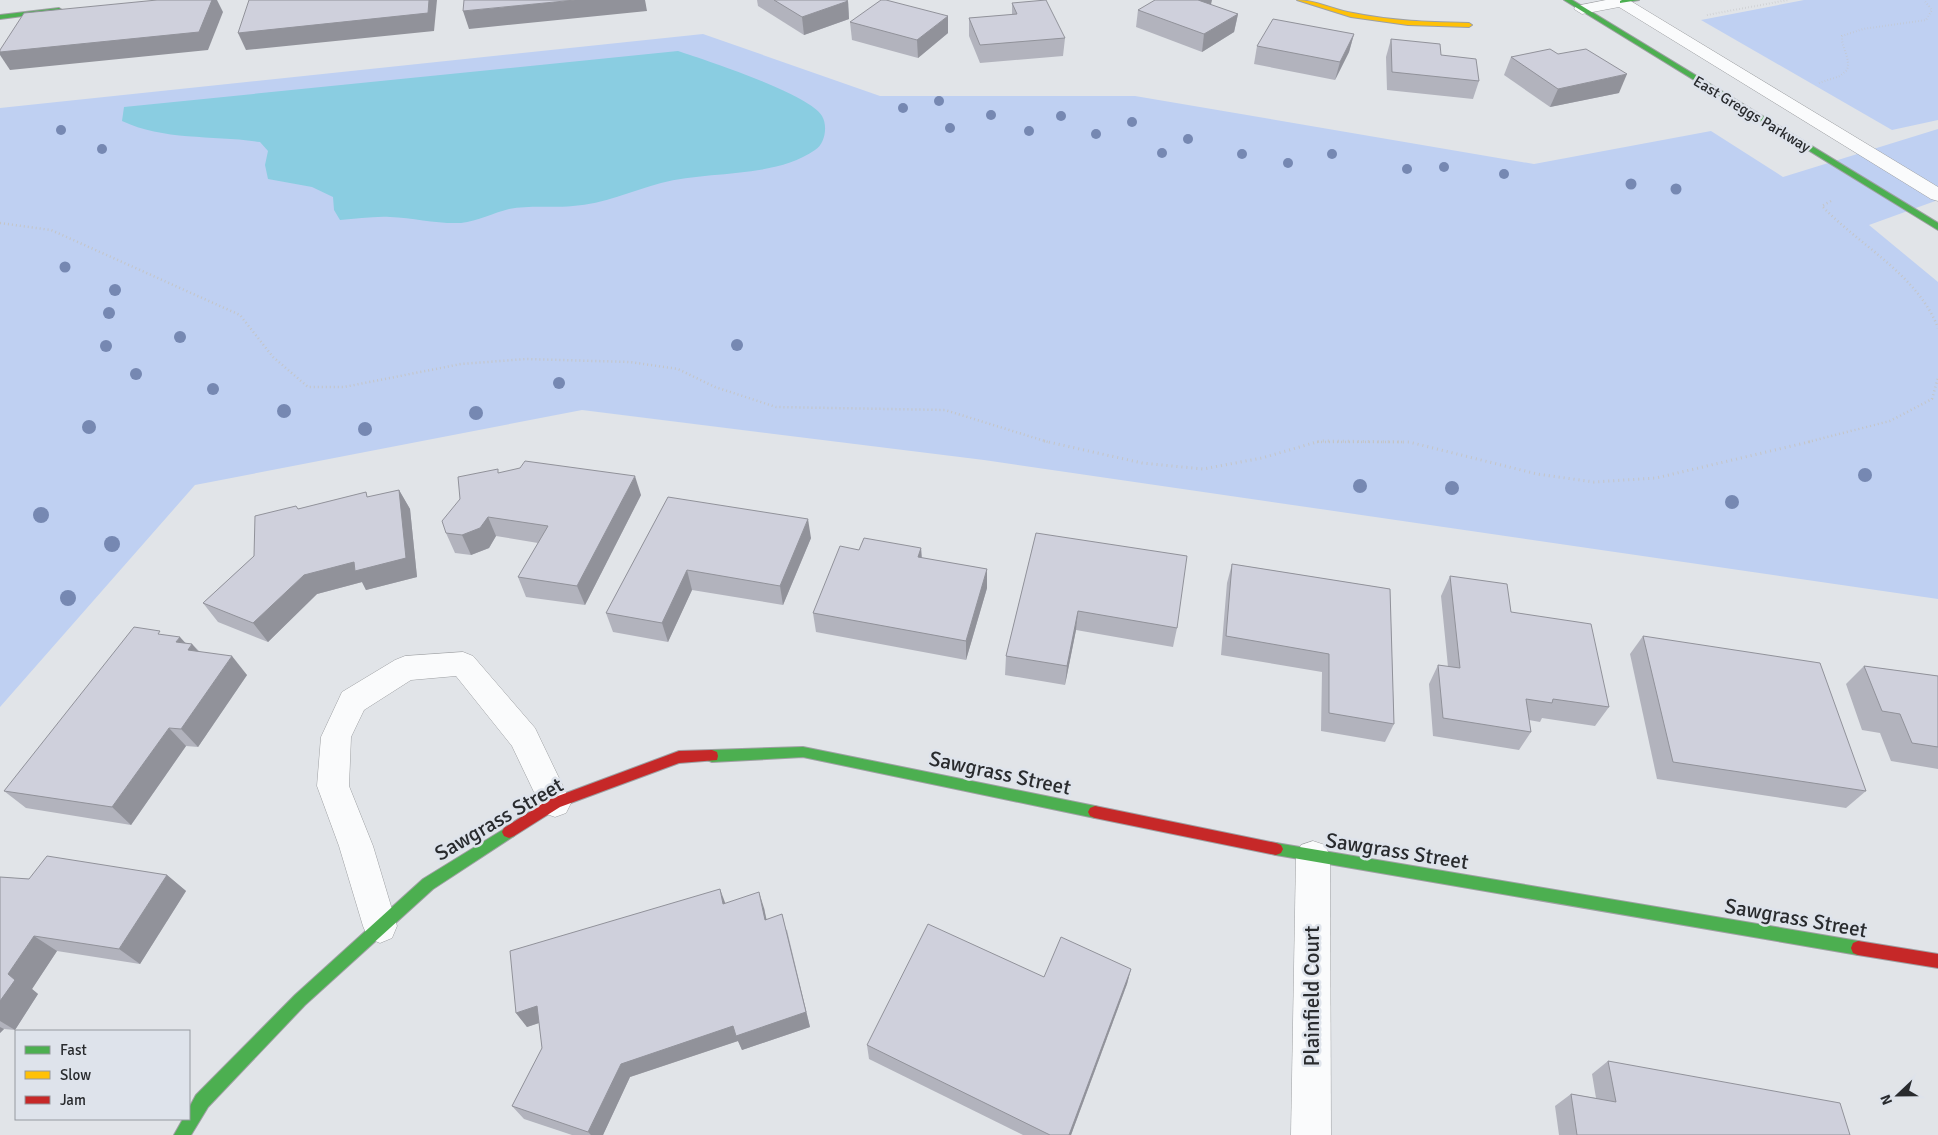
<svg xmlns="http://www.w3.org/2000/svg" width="1938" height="1135" viewBox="0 0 1938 1135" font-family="Signika,sans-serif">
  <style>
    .green { fill: #bfd0f2 }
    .water { fill: #8acde1 }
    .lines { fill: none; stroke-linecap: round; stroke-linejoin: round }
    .street-casing { stroke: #9ea0a3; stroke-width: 1 }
    .fast-casing { stroke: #9ea0a3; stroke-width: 2 }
    .slow-casing { stroke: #9ea0a3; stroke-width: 2 }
    .jam-casing { stroke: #9ea0a3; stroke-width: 2 }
    .path-far2 { stroke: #c4c5c7; stroke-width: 2; stroke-dasharray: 0.5 2.5; stroke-linecap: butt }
    .path-far1 { stroke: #c4c5c7; stroke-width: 2.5; stroke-dasharray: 1 3; stroke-linecap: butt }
    .path { stroke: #c4c5c7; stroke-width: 3; stroke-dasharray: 1 4; stroke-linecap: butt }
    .street { fill: #fafbfc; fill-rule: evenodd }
    .fast { fill: #4caf50; fill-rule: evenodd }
    .slow { fill: #ffc107; fill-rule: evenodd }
    .jam { fill: #c62828; fill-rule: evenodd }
    .tree { fill: #7688b2 }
    .wall { fill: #b2b3bd }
    .shaded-wall { fill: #91929a }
    .building { fill: #cfd0dc; stroke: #91929a }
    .labels { text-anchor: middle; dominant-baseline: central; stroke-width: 5; stroke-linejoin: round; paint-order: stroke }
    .far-street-label { font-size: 15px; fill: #292b2e; stroke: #dee3eb }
    .near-street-label { font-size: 21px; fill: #292b2e; stroke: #dee3eb }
  </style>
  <rect width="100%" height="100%" fill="#e1e4e8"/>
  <g class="green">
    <path d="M1804 0H1938V120L1892 130 1701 20Z"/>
    <path d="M703 34 880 96H1135L1534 164 1711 131 1783 177 1938 129V200L1869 225 1938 282V599L984 460 582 410 195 485 0 707V108Z"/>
  </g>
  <path class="water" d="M678 51C705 60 810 94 822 116 828 126 825 144 815 150 773 179 709 170 661 183 631 191 604 204 573 206 552 208 529 205 509 209 493 213 478 221 461 223 437 224 414 218 390 217 374 216 357 219 340 220L334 210 333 197 312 187 268 179 265 165 268 151 260 142C215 135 164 141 122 121L124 107Z"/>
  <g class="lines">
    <g class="street-casing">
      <g id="street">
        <path d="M1606 0H1629L1938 187V201L1931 199 1619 7 1582 14 1574 9 1576 6Z"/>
        <path d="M463 652 473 656 535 728 571 803 566 813 555 817 544 813 512 746 456 676 411 680 364 710 351 737 349 786 373 846 397 926 392 938 380 943 368 938 363 926 339 846 317 786 321 737 342 692 395 660 405 656Z"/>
        <path d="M1313 841 1325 845 1330 856 1331 1135H1291L1296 856 1301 845Z"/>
      </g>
    </g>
    <g class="fast-casing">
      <g id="fast">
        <path d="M1564 0H1572L1938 223V230Z"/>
        <path d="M1622 0H1639L1620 3V1Z"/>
        <path d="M59 8 62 10 61 11 0 19V15Z"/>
        <path d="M803 747 1095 806 1100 808 1102 812 1100 816 1095 818 803 757 712 762 707 760 706 756 707 752 712 750Z"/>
        <path d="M509 826 514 828 516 832 514 836 433 889 305 1005 208 1107 191 1135H174L183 1119H189V1108L196 1095 295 995 423 879Z"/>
        <path d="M1276 843 1858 941 1863 943 1865 948 1863 953 1858 955 1276 855 1271 853 1269 849 1271 845Z"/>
      </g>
    </g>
    <g class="slow-casing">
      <path id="slow" d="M1297 0C1316 0 1334 10 1353 13 1392 21 1430 22 1469 23L1472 25 1469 27 1408 25 1351 17Z"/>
    </g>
    <g class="jam-casing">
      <g id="jam">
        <path d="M712 750 717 752 718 756 717 760 679 763 560 807 514 836 509 838 504 836 502 832 504 828 550 799 679 751Z"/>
        <path d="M1095 806 1276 843 1281 845 1283 849 1281 853 1276 855 1095 818 1090 816 1088 812 1090 808Z"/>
        <path d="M1858 941 1938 954V968L1858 955 1853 953 1851 948 1853 943Z"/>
      </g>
    </g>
    <g class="path-far2">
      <path d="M1707 15 1788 0"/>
      <path d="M1819 83 1840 76 1847 70C1851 57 1841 48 1842 36L1863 29 1926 20 1932 10 1924 0"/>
    </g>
    <g class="path-far1">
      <path d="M1831 201 1822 206C1860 246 1918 275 1938 328"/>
      <path d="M0 223 51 230 240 315 273 357 308 387H344L461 364 526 359 630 362 678 369 715 387 776 407 945 410 1048 442"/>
      <path d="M1317 442H1404"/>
      <path d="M1808 442 1890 421 1932 399 1938 378"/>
    </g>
    <path class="path" d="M1044 441 1142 463 1203 469 1262 458 1320 441 1409 442 1537 474 1594 482 1656 478 1813 441"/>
    <use href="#street" class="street"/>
    <use href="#fast" class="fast"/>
    <use href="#slow" class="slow"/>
    <use href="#jam" class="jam"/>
  </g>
  <g class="tree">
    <circle cx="939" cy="101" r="5"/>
    <circle cx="903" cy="108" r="5"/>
    <circle cx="991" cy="115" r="5"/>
    <circle cx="1061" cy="116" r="5"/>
    <circle cx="1132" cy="122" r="5"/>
    <circle cx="950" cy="128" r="5"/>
    <circle cx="61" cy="130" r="5"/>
    <circle cx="1029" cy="131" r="5"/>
    <circle cx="1096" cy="134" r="5"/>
    <circle cx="1188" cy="139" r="5"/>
    <circle cx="102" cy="149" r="5"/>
    <circle cx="1162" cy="153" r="5"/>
    <circle cx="1242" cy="154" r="5"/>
    <circle cx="1332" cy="154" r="5"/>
    <circle cx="1288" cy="163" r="5"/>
    <circle cx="1444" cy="167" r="5"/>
    <circle cx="1407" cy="169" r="5"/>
    <circle cx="1504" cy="174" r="5"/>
    <circle cx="1631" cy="184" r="5.5"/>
    <circle cx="1676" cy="189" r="5.5"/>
    <circle cx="65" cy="267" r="5.5"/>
    <circle cx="115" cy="290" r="6"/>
    <circle cx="109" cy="313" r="6"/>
    <circle cx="180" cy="337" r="6"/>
    <circle cx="737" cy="345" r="6"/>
    <circle cx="106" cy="346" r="6"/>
    <circle cx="136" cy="374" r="6"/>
    <circle cx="559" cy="383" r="6"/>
    <circle cx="213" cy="389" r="6"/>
    <circle cx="284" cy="411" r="7"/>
    <circle cx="476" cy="413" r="7"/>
    <circle cx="89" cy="427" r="7"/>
    <circle cx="365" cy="429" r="7"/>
    <circle cx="1865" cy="475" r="7"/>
    <circle cx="1360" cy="486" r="7"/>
    <circle cx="1452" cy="488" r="7"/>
    <circle cx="1732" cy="502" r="7"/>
    <circle cx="41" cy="515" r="8"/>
    <circle cx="112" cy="544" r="8"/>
    <circle cx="68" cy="598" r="8"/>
  </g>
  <g class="wall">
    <path d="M757 0H846L848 1 849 19 804 35 758 6Z"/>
    <path d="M1012 3 1065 38 1063 56 980 63 969 36V18L1012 15Z"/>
    <path d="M1211 5 1238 14 1234 32 1202 52 1136 27 1138 10Z"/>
    <path d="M850 22 948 33 918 58 852 40Z"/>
    <path d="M1354 34 1349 52 1335 80 1254 64 1257 46Z"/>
    <path d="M1391 39 1441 55 1479 81 1473 99 1387 90 1386 57Z"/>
    <path d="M1511 57 1619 93 1550 107 1504 75Z"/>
    <path d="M500 473 641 495 585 605 526 597 518 577 538 543 496 536 489 548 471 555 455 553 446 533Z"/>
    <path d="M399 490 410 509 417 577 366 590 362 582 317 594 268 642 218 622 203 603 254 556 298 509 369 497Z"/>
    <path d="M668 497 811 538 783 605 692 590 668 642 613 632 606 613Z"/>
    <path d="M1036 533 1177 628 1173 647 1076 630 1065 685 1005 675 1006 656Z"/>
    <path d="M921 548 922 558 987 569V588L966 660 816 632 813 613 859 550Z"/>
    <path d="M1232 564 1390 589 1394 724 1385 742 1321 731 1322 672 1221 655 1227 583Z"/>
    <path d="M1450 576 1511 612 1609 707 1595 726 1542 718 1540 722 1529 720 1531 732 1519 750 1433 736 1429 684 1438 665 1448 667 1441 596Z"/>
    <path d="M164 635 186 643 192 644 199 651 247 675 198 747 186 746 131 825 26 808 4 791Z"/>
    <path d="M1643 636 1866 791 1846 808 1657 779 1630 654Z"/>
    <path d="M1864 666 1938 676V769L1891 761 1880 733 1862 730 1846 684Z"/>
    <path d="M167 875 186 891 140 964 57 951 32 989 38 994 15 1030 4 1029 0 1033V877L29 879Z"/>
    <path d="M725 903 764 908 766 919 787 930 810 1027 742 1050 738 1041 630 1077 603 1135H572L524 1119 512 1106 542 1048 539 1023 527 1027 516 1013Z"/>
    <path d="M1131 969 1127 984 1071 1135H1023L869 1059 867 1045 1044 977Z"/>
    <path d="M1608 1061 1850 1135H1559L1555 1106 1571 1094 1596 1098 1592 1074Z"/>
  </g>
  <g class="shaded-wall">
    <path d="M212 0H217L223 12 208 50 10 70 0 55V52Z"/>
    <path d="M429 0H437L434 31 246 50 238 33Z"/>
    <path d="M575 0H645L647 11 469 29 463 11Z"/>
    <path d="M1198 0H1212L1210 9 1195 18Z"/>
    <path d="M848 1 849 19 804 35 802 17Z"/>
    <path d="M1238 14 1234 32 1202 52 1204 34Z"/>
    <path d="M948 16V33L918 58 917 40Z"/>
    <path d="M1354 34 1349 52 1335 80 1340 62Z"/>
    <path d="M1627 74 1619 93 1550 107 1558 89Z"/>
    <path d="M635 476 641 495 585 605 577 586Z"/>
    <path d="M399 490 410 509 417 577 366 590 362 582 317 594 268 642 253 623 304 575Z"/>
    <path d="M488 517 496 536 489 548 471 555 462 535Z"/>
    <path d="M808 519 811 538 783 605 780 586Z"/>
    <path d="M921 548 922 567 918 557Z"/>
    <path d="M987 569V588L966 660V641Z"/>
    <path d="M687 570 692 590 668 642 662 623Z"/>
    <path d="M1078 611 1076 630 1065 685 1067 666Z"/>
    <path d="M180 637 190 648 192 644 208 663 176 642Z"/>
    <path d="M232 656 247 675 198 747 181 729Z"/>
    <path d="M169 728 186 746 131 825 112 807Z"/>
    <path d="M167 875 186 891 140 964 119 949Z"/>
    <path d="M720 889 726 905 723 904Z"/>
    <path d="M759 892 764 908 770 935 765 920Z"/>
    <path d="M782 914 810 1027 742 1050 738 1041 630 1077 603 1135H591L588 1132 621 1064Z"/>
    <path d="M34 936 57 951 32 989 38 994 15 1030 0 1021V1001L8 974Z"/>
    <path d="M1131 969 1127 984 1071 1135H1069Z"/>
    <path d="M537 1006 548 1020 527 1027 516 1013Z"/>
    <path d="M0 1027 4 1029 0 1033Z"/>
  </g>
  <g class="building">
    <path d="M157 0H212L199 32 0 52V50L24 13Z"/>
    <path d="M249 0H429L428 13 238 33Z"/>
    <path d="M464 0H575L463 11Z"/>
    <path d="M774 0H846L848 1 802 17Z"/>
    <path d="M881 0H886L948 16 917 40 850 22Z"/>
    <path d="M1046 0 1065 38 980 45 969 18 1017 14 1012 3Z"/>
    <path d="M1155 0H1198L1238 14 1204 34 1138 10Z"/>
    <path d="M1273 19 1354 34 1340 62 1257 46Z"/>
    <path d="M1391 39 1440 44 1441 55 1476 59 1479 81 1392 72Z"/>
    <path d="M1550 49 1558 54 1586 49 1627 74 1558 89 1511 57Z"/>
    <path d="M525 461 635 476 577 586 518 577 548 526 488 517 480 528 462 535 446 533 442 521 460 499 458 477 498 469V473L520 468Z"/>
    <path d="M399 490 406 558 355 571 354 562 304 575 253 623 203 603 254 556 255 516 296 506 298 509 366 492 367 497Z"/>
    <path d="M668 497 808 519 780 586 687 570 662 623 606 613Z"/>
    <path d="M1036 533 1187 556 1177 628 1078 611 1067 666 1006 656Z"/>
    <path d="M864 538 921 548 918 557 987 569 966 641 813 613 840 546 859 550Z"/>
    <path d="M1232 564 1390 589 1394 724 1329 713V654L1226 636Z"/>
    <path d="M1450 576 1507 584 1511 612 1591 624 1609 707 1553 699 1552 703 1526 699 1531 732 1443 718 1438 665 1460 668Z"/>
    <path d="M134 627 160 631 158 634 180 637 176 642 192 644 188 650 232 656 181 729 169 728 112 807 4 791Z"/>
    <path d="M1643 636 1820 663 1866 791 1673 762Z"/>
    <path d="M1864 666 1938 676V747L1912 743 1900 714 1882 711Z"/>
    <path d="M47 856 167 875 119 949 34 936 8 974 15 980 0 1001V877L29 879Z"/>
    <path d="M720 889 723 904 759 892 765 920 782 914 806 1012 736 1036 733 1026 621 1064 588 1132 512 1106 542 1048 537 1006 516 1013 510 951Z"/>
    <path d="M928 924 1044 977 1061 937 1131 969 1069 1135H1050L867 1045Z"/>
    <path d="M1608 1061 1840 1103 1850 1135H1577L1571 1094 1616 1102Z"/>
  </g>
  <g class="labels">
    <g class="far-street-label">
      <text transform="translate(1752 114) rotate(31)">East Greggs Parkway</text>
    </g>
    <g class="near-street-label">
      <text transform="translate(1000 773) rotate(12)">Sawgrass Street</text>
      <text transform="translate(499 819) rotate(-30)">Sawgrass Street</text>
      <text transform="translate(1397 851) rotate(9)">Sawgrass Street</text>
      <text transform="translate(1796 918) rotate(10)">Sawgrass Street</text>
      <text transform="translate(1312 996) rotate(-90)">Plainfield Court</text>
    </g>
  </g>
  <rect x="15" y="1030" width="175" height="90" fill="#dee3eb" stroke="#96999f"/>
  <rect x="25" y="1046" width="25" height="8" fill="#4caf50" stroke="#96999f"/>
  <text x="60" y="1055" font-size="15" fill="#292b2e">Fast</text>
  <rect x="25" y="1071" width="25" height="8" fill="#ffc107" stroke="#96999f"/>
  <text x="60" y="1080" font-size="15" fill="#292b2e">Slow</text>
  <rect x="25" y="1096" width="25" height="8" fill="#c62828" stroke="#96999f"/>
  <text x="60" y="1105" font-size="15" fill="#292b2e">Jam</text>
  <g transform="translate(1898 1095) rotate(248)" stroke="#dee3eb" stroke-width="4" paint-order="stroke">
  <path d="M0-4L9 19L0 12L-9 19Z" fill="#292b2e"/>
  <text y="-8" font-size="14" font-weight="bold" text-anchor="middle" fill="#292b2e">N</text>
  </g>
</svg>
